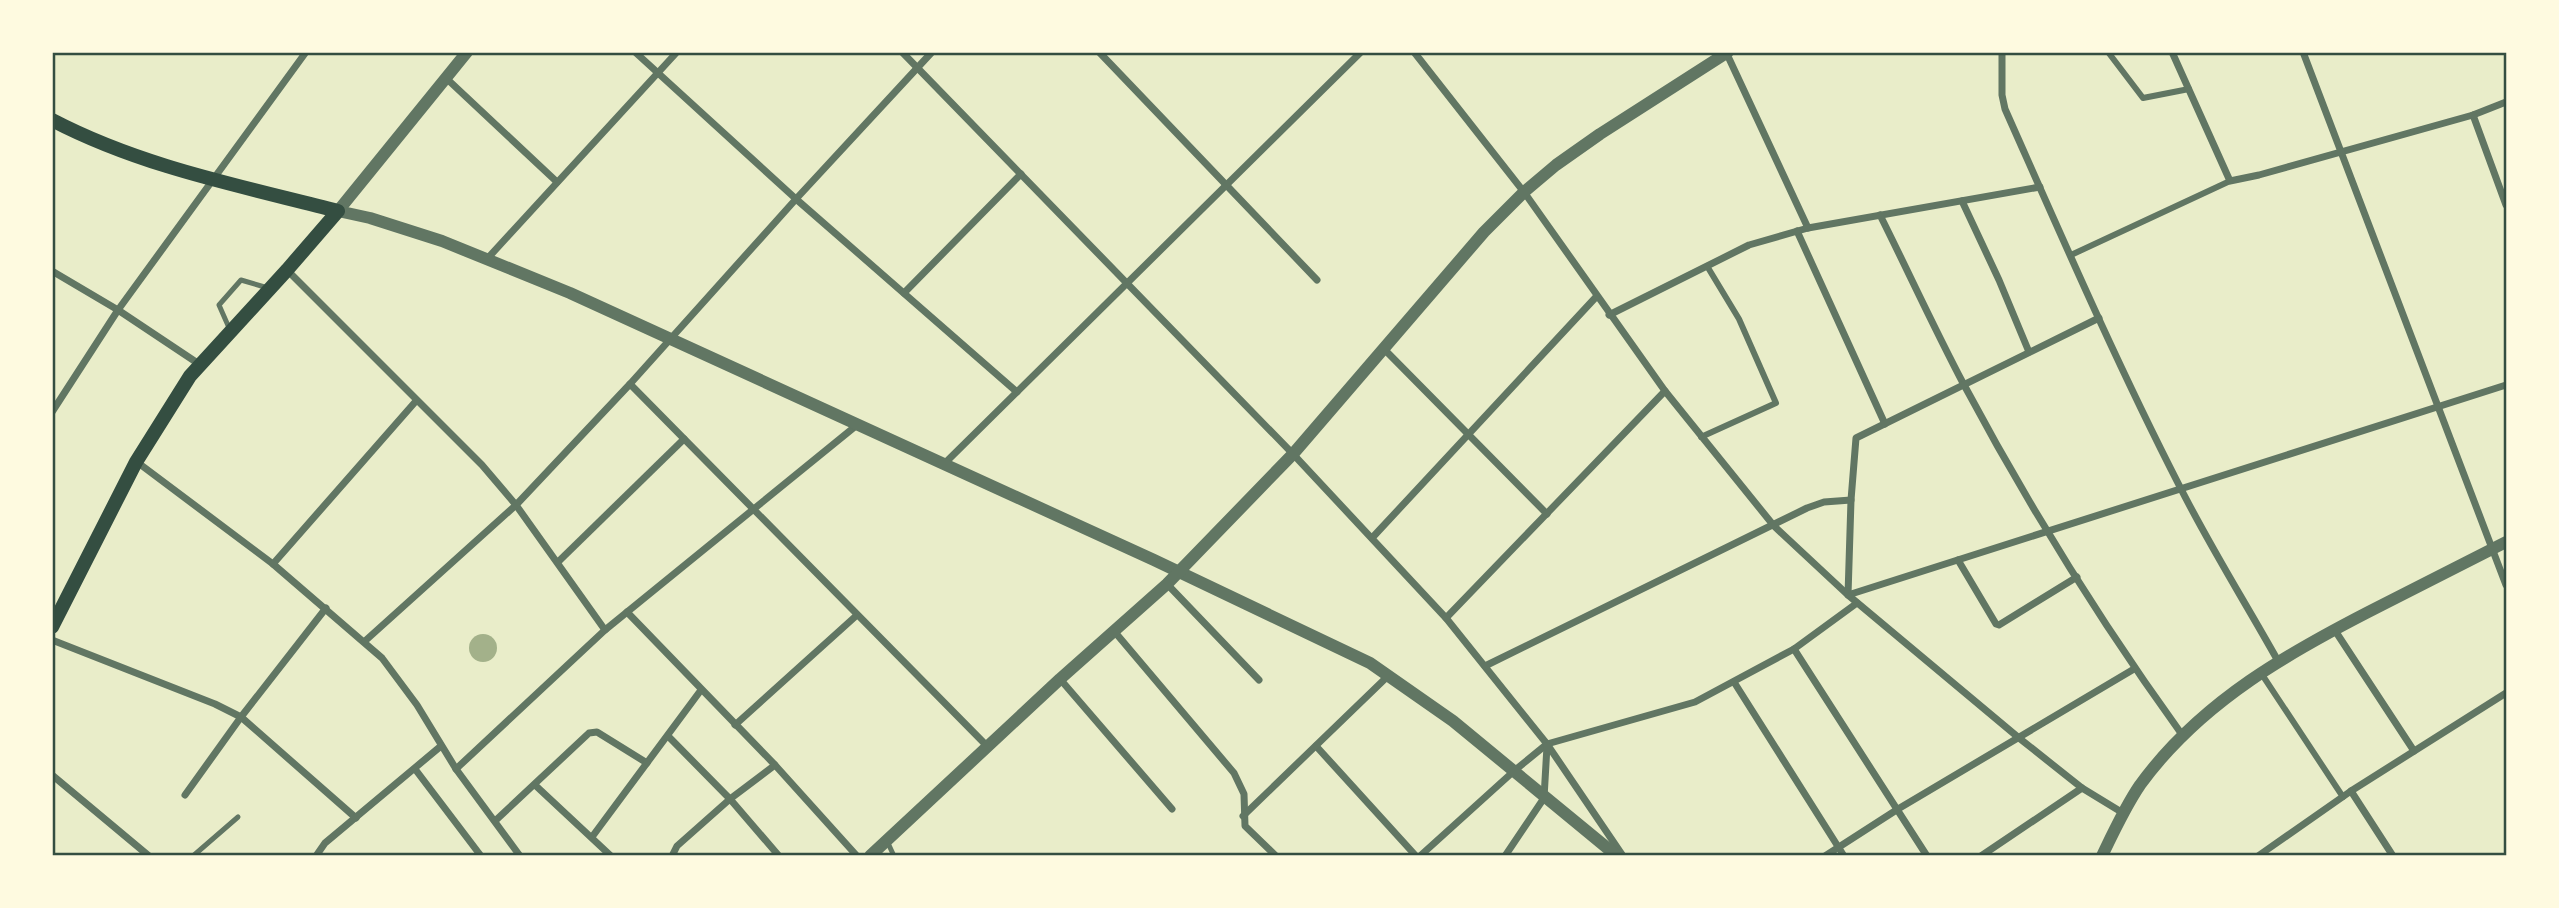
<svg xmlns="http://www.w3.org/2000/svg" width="2559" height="908" viewBox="0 0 2559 908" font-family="Roboto,sans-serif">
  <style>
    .water { fill: #a3b18a }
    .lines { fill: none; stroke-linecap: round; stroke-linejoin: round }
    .service { stroke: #617663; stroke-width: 5 }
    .pedestrian { stroke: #617663; stroke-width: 6 }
    .minor { stroke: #617663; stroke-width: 7 }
    .tertiary { stroke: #617663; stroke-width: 12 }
    .secondary { stroke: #344e41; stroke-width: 14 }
    .neatline { fill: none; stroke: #344e41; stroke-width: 2.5 }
  </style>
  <rect width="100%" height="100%" fill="#e9edc9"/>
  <circle class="water" cx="483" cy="648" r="14"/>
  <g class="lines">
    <g class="service">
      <path d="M230 330 219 305 241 280 268 288"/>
      <path d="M887 841 894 856"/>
      <path d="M193 856 238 817"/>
    </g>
    <g class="pedestrian">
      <path d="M2108 52 2143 98 2189 89"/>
      <path d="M2071 255 2230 181"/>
      <path d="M1701 437 1776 403 1739 319 1707 266"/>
      <path d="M2261 673 2343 797"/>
    </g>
    <g class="minor">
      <path d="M635 52 796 199 1017 392"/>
      <path d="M902 52 1293 454 1446 618 1547 744 1623 856"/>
      <path d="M1099 52 1317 280"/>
      <path d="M1414 52 1524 192 1665 391 1774 526 1848 595 2019 738 2082 788 2123 813"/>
      <path d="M1726 52 1808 228"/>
      <path d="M2002 52V95L2005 109C2061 235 2116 362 2179 485 2209 545 2245 602 2278 661"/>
      <path d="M2172 52 2230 181 2259 175 2473 115 2506 102"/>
      <path d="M2303 52 2506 585"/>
      <path d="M446 78 557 182"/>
      <path d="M2473 115 2506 205"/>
      <path d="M1962 201 1999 280 2029 352"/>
      <path d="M1880 215C1908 271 1934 328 1963 383 2028 505 2102 624 2183 736"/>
      <path d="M1797 231 1885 424"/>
      <path d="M487 259 677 52"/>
      <path d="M287 270 482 465 516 505 605 630"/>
      <path d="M52 271 118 310 199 364"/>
      <path d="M904 293 1021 174"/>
      <path d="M1609 315 1749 245 1808 228 2040 187"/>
      <path d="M2099 318 1856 438 1851 500 1848 595 2506 385"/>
      <path d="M1385 350 1547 514"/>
      <path d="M630 384 988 747"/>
      <path d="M52 412 118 310 306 52"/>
      <path d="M137 462 273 564 382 658 417 705 456 769 520 856"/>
      <path d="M944 464 1361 52"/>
      <path d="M1372 538 1596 297"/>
      <path d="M1958 560 1996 624 1999 625 2077 577"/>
      <path d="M558 562 684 439"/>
      <path d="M273 564 416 401"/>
      <path d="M1167 584 1259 680"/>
      <path d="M627 612 775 765 857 856"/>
      <path d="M1446 618 1665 391"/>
      <path d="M2334 629 2414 751"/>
      <path d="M1114 631 1234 773 1244 794 1245 826 1276 856"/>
      <path d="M52 640 215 704 241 717 356 818"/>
      <path d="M365 641 516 505 630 384 796 199 932 52"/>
      <path d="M1794 649 1927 856"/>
      <path d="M1485 666 1807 508 1824 502 1851 500"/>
      <path d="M1060 679 1172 809"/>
      <path d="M1734 682 1844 856"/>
      <path d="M735 725 857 615"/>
      <path d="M668 736 730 799 779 856"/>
      <path d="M1316 746 1416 856"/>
      <path d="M415 769 481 856"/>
      <path d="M456 769 605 630 857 425"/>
      <path d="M52 775 149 856"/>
      <path d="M535 785 611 856"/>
      <path d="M2351 791 2393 856"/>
      <path d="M185 795 241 717 326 608"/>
      <path d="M1243 816 1389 675"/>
      <path d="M495 821 589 733 597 732 647 763"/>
      <path d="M592 837 701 690"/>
      <path d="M316 856 325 843 441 746"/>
      <path d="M672 856 677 846 730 799 775 765"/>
      <path d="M1420 856 1514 771 1547 744 1695 702 1794 649 1857 603"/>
      <path d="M1505 856 1544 798 1547 746"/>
      <path d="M1825 856 1898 809 2134 669"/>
      <path d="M1981 856 2082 788"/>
      <path d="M2258 856 2351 791 2506 693"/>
    </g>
    <g class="tertiary">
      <path d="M467 52 338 211 370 218 442 241 570 293 1154 560 1370 663 1453 721 1617 856"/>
      <path d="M870 856 1060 679 1167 584 1293 454 1484 232 1524 192 1556 165 1600 134 1728 52"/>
      <path d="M2102 856C2114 831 2125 807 2140 785 2201 701 2291 651 2382 605 2424 584 2465 563 2506 542"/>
    </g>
    <path class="secondary" d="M52 120C142 167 241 186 338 211L287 270 190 376 136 462 52 627"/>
  </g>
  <rect width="2559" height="908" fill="none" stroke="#fefae0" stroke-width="108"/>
  <rect x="54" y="54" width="2451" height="800" class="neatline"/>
</svg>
